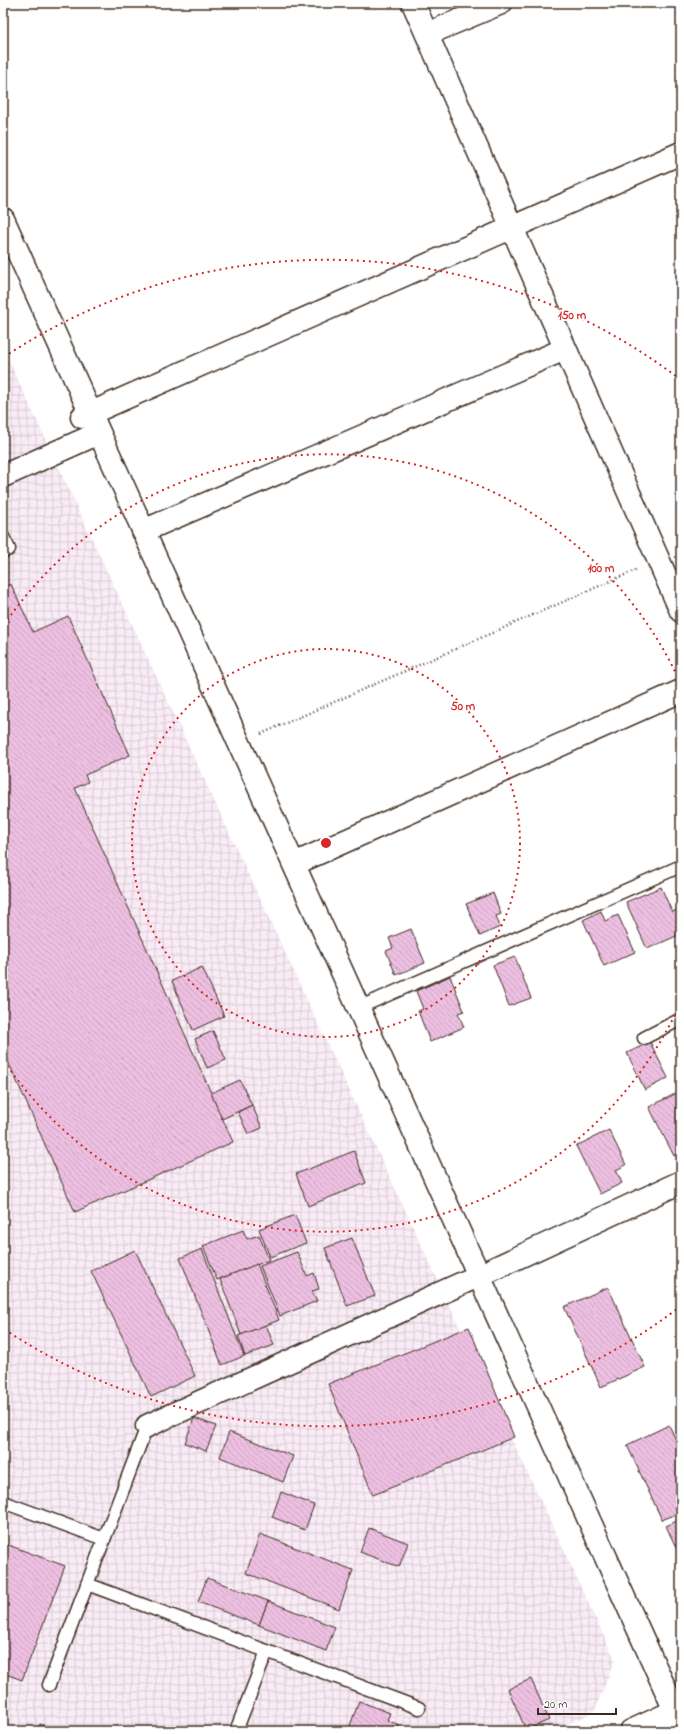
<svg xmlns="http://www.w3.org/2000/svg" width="684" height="1734" viewBox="0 0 684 1734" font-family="'Indie Flower',sans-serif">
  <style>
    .industrial { fill: url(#industrial-grid) }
    .building { fill: url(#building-back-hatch); stroke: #3b2a1e }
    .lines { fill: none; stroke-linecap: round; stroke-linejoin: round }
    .lane-casing { stroke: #3b2a1e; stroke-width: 15 }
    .street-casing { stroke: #3b2a1e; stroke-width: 25 }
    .secondary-casing { stroke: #3b2a1e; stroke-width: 25 }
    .path { stroke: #3b2a1e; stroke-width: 2.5; stroke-dasharray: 1 3; stroke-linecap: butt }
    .lane { stroke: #fff; stroke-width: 12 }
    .street { stroke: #fff; stroke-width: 22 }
    .secondary { stroke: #fff; stroke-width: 22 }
    .ring { fill: none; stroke: #d62828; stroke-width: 2; stroke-dasharray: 2 4 }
    .centre { fill: #d62828; stroke: #fff; stroke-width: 2 }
    .ring-label { font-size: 12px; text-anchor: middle; font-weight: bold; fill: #d62828; stroke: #fff; stroke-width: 3.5; stroke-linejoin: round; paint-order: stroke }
  </style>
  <defs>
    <pattern id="industrial-grid" width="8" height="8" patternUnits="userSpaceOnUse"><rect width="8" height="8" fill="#faecf6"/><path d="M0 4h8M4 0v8" fill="none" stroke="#d7cbd2"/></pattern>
    <pattern id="building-back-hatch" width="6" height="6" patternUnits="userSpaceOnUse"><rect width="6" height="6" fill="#edbfe1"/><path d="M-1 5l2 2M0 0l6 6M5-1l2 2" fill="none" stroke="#cca4c1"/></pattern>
  </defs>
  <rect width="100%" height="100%" fill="#fff"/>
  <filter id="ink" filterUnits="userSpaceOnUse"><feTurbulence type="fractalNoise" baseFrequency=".025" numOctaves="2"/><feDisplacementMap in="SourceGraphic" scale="8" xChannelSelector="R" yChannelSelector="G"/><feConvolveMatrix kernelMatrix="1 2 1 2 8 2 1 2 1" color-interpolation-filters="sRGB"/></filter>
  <g filter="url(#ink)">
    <path class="industrial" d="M3 348 615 1660 594 1712 553 1731H3Z"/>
    <g class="building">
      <path d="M11 584 33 632 68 616 130 755 85 775 88 782 75 788 233 1142 75 1212 3 1050V588Z"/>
      <path d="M661 887 672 912 677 910 681 920V934L647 949 626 902Z"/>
      <path d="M493 893 501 914 496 916 500 927 480 936 466 904Z"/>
      <path d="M601 911 605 921 618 915 635 952 604 966 583 920Z"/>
      <path d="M411 929 425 963 396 975 386 951 393 948 389 938Z"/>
      <path d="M515 957 531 998 509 1006 493 965Z"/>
      <path d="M202 967 224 1016 193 1030 172 981Z"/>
      <path d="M450 976 464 1011 458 1013 464 1027 430 1042 418 1011 423 1009 416 991Z"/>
      <path d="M213 1031 226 1060 207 1068 195 1039Z"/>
      <path d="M650 1042 668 1078 645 1090 627 1053Z"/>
      <path d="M240 1080 252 1105 222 1119 211 1093Z"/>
      <path d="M681 1091V1152L674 1156 649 1107Z"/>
      <path d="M252 1105 262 1128 248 1134 238 1112Z"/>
      <path d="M609 1130 626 1165 616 1170 622 1183 600 1194 576 1146Z"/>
      <path d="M354 1151 366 1183 308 1206 296 1174Z"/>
      <path d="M295 1215 306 1243 270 1257 259 1229Z"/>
      <path d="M243 1230 247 1239 259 1235 269 1260 217 1280 203 1246Z"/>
      <path d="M352 1238 375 1296 347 1306 325 1248Z"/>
      <path d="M202 1249 244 1356 222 1365 180 1258Z"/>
      <path d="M135 1250 195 1376 151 1397 91 1271Z"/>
      <path d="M297 1252 307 1276 314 1273 319 1289 312 1291 317 1301 280 1316 260 1266Z"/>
      <path d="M257 1264 279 1320 241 1335 220 1279Z"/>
      <path d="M608 1287 645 1367 601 1387 564 1307Z"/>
      <path d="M266 1325 274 1345 245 1356 238 1336Z"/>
      <path d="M469 1327 514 1437 373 1495 328 1384Z"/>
      <path d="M194 1418 216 1426 206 1451 185 1443Z"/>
      <path d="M669 1425 681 1451V1512L662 1520 627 1445Z"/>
      <path d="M229 1432 293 1456 283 1482 220 1457Z"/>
      <path d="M281 1492 314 1505 305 1530 272 1517Z"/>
      <path d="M681 1519V1558L666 1526Z"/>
      <path d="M369 1528 408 1543 399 1567 360 1552Z"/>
      <path d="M260 1534 353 1570 339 1609 246 1573Z"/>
      <path d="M3 1543 65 1566 22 1680 3 1673Z"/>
      <path d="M207 1578 268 1601 259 1625 198 1602Z"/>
      <path d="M268 1601 335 1627 326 1651 259 1625Z"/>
      <path d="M531 1679 549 1720 526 1730 508 1689Z"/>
      <path d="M359 1701 390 1713 387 1720 399 1725 397 1731H348Z"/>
      <path d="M40 1724 59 1731H38Z"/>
    </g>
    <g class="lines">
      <g class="lane-casing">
        <g id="lane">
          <path d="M3 537 9 549 3 552"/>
          <path d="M358 1008 681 866"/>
          <path d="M644 1038 681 1019"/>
          <path d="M3 1502 104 1539"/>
          <path d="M87 1584 419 1708"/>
          <path d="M49 1685 147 1426"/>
          <path d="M236 1731 267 1651"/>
        </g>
      </g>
      <g class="street-casing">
        <g id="street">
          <path d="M413 3 681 611"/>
          <path d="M427 34 501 3"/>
          <path d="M82 417 681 153"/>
          <path d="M143 531 565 349"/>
          <path d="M294 864 681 691"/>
          <path d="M147 1426 478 1276 681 1182"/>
        </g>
      </g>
      <g class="secondary-casing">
        <g id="secondary">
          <path d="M3 219 681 1724"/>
          <path d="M3 476 99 433"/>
          <path d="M631 1731 681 1708"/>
        </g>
      </g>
      <path class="path" d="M261 734 636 570"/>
      <use href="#lane" class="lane"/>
      <use href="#street" class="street"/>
      <use href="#secondary" class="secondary"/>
    </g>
  </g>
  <g class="ring">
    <circle cx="326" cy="843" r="194"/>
    <path d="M680 1004A389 389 0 0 1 4 1061M4 625A389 389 0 0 1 680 682"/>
    <path d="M681 1306A583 583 0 0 1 4 1329M4 357A583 583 0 0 1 681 380"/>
  </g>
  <circle cx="326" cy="843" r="6" class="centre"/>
  <g class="ring-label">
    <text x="572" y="319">150 m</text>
    <text x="601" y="572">100 m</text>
    <text x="463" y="710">50 m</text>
  </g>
  <rect width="684" height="1734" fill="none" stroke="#fff" stroke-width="16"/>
  <rect x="8" y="8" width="668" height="1718" fill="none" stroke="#3b2a1e" stroke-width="1.5" filter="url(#ink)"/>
  <path d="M538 1708v6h78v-6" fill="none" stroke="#3b2a1e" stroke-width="2"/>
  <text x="544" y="1708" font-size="12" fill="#3b2a1e" stroke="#ffffff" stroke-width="3" paint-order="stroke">20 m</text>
</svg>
